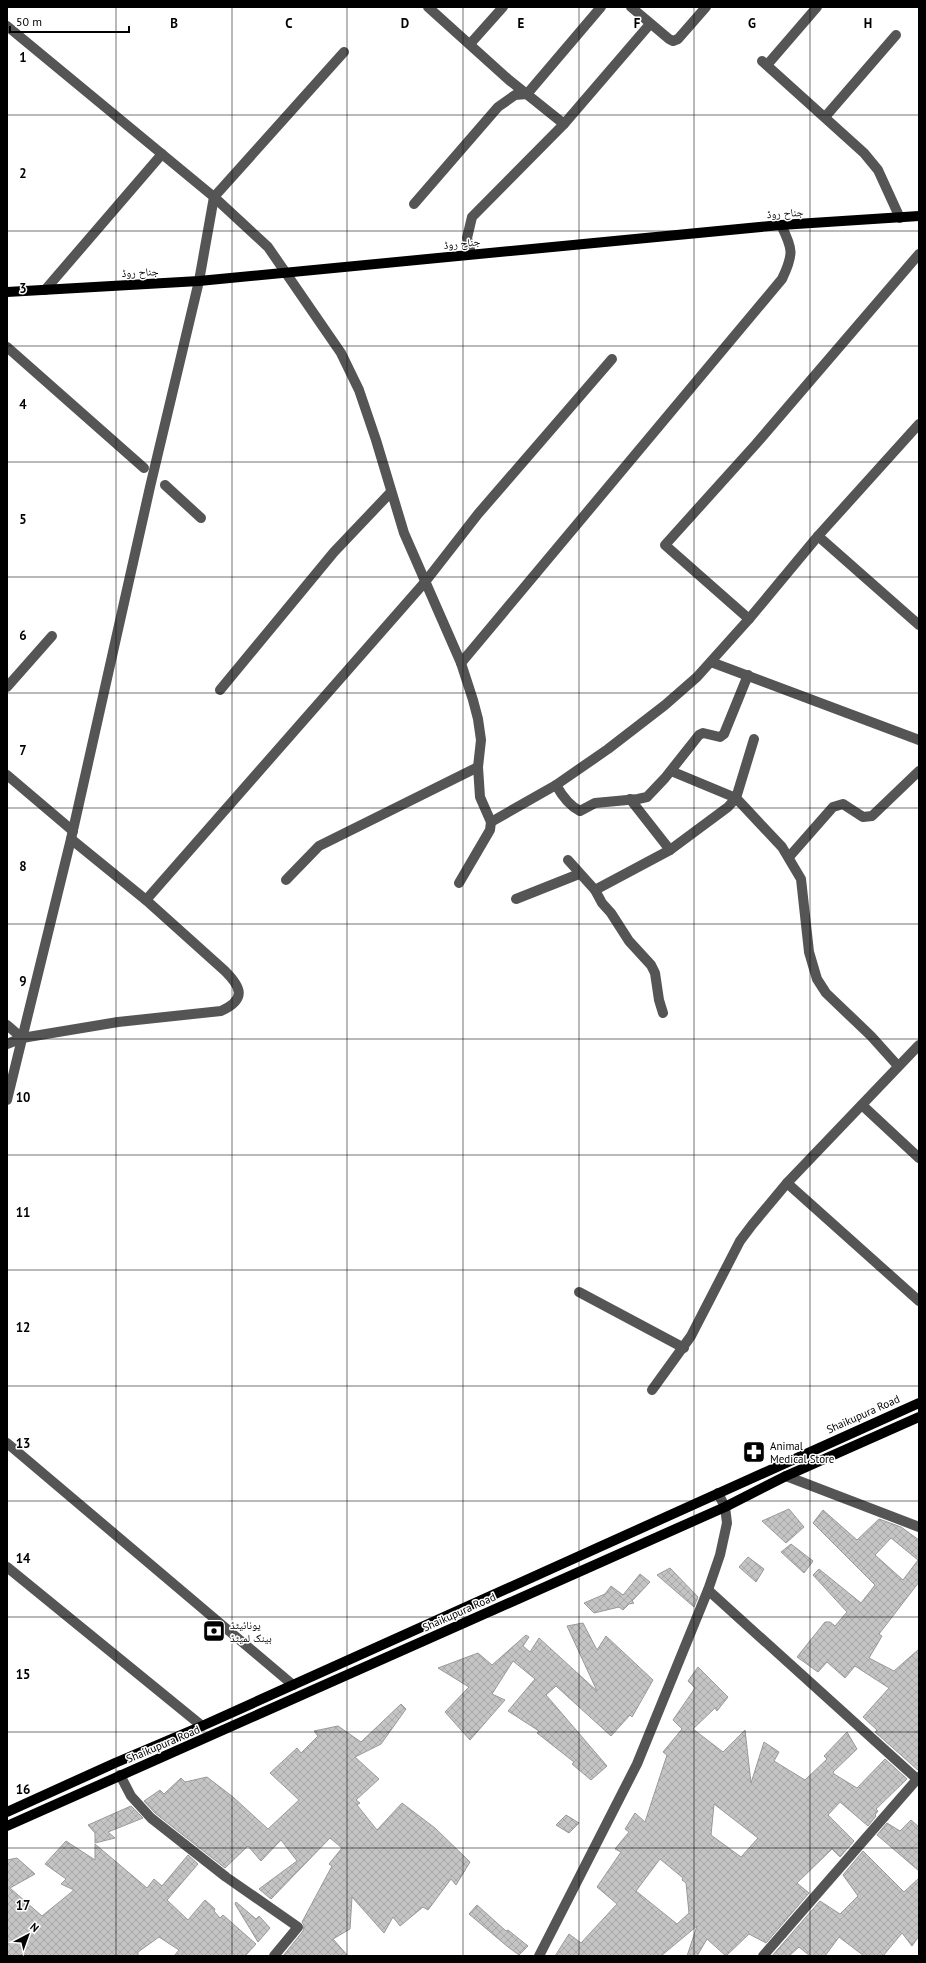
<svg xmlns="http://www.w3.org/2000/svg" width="926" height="1963" viewBox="0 0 926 1963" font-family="'PT Sans','Noto Naskh Arabic',sans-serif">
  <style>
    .building { fill: url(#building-cross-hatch); stroke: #999; fill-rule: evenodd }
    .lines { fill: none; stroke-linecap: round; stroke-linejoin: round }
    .minor { stroke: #555; stroke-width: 10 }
    .major { stroke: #000; stroke-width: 10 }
    .grid { fill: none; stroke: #000; stroke-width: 1; stroke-opacity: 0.55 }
    .labels { text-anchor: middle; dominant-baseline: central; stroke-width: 3; stroke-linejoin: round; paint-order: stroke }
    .street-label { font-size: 11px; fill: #000; stroke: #fff }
    .poi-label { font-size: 11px; fill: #000; stroke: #fff; text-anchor: start }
    .grid-label { font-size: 13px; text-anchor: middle; font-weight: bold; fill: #000; stroke: #fff; stroke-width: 3; stroke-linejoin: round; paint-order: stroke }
  </style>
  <defs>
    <pattern id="building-cross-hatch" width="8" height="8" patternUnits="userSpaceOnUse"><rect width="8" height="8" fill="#c4c4c4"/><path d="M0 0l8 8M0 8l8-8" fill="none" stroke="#a7a7a7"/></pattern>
  </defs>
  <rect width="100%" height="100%" fill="#fff"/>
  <g class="building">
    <path d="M789 1509 804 1527 786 1543 762 1521Z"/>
    <path d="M823 1510 857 1540 879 1519 901 1527 919 1540V1582L879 1634 882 1636 869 1658 894 1671 919 1649V1771L875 1732 877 1730 863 1717 889 1688 855 1666 845 1678 827 1662 818 1672 797 1657 825 1622H830L835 1626 847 1612 813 1575 819 1569 861 1603 875 1585 813 1523ZM891 1538 918 1560 903 1580 875 1555Z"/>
    <path d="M791 1544 813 1561 804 1573 781 1552Z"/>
    <path d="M748 1557 764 1569 756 1582 739 1567Z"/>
    <path d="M670 1568 698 1597 694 1607 657 1575Z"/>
    <path d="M640 1574 650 1582 632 1601 634 1603 629 1604 623 1610 619 1607 594 1613 584 1603 605 1594 611 1586 623 1595Z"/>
    <path d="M583 1623 597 1650 606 1636 653 1680 632 1717 630 1715 611 1736 556 1686 546 1695 607 1766 591 1780 572 1764 574 1762 537 1733 539 1731 508 1711 535 1679 513 1661 492 1694 505 1700 470 1740 445 1712 469 1687 438 1668 478 1653 492 1665 526 1635 529 1637 523 1646 530 1652 539 1638 597 1691 567 1626Z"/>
    <path d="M698 1667 728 1697 717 1711 715 1708 693 1729 723 1752 745 1730 751 1783 764 1742 779 1752 774 1761 805 1780 827 1759 824 1756 847 1732 857 1749 833 1772 834 1774 857 1788 885 1759 907 1779 876 1809 878 1811 875 1815 876 1816 868 1826 840 1802 828 1815 854 1841 840 1857 832 1849 797 1883 809 1893 766 1943 749 1934 726 1956 707 1939 697 1956H687L697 1926 661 1956H555L569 1934 581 1943 617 1904 597 1887 621 1852 615 1849 629 1832 625 1829 635 1813 645 1822 667 1755 663 1752 682 1729 673 1720 695 1688 688 1681ZM714 1804 758 1838 741 1857 711 1835ZM660 1859 683 1878 682 1880 686 1883 689 1913 677 1924 636 1891Z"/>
    <path d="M401 1704 406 1709 381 1744 355 1757 379 1779 356 1800 360 1803 357 1805 377 1830 402 1803 435 1828 470 1862 456 1885 451 1879 428 1910 423 1907 400 1926 393 1917 384 1933 352 1897 350 1929 333 1939 348 1956H283L303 1931 304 1925 302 1922 332 1866 329 1864 342 1848 330 1838 271 1899 259 1889 297 1861 281 1840 261 1861 248 1846 225 1868 155 1813 144 1801 160 1790 164 1794 181 1778 185 1782 207 1777 233 1797 268 1829 299 1800 270 1773 297 1748 301 1753 318 1736 314 1731 338 1726 361 1742Z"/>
    <path d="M131 1806 143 1818 108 1832 115 1838 95 1843V1833L88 1825Z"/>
    <path d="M566 1815 579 1823 569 1833 556 1825Z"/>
    <path d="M911 1820 919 1827V1871L877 1835 887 1823 900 1831Z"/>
    <path d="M66 1841 95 1860V1844L147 1888 154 1879 162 1886 188 1855 198 1864 167 1900 188 1920 205 1900 215 1909 214 1911 220 1918 223 1915 256 1944 245 1956H174L179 1950 159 1937 138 1952V1956H7V1860L17 1858 35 1874 10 1888 42 1916 74 1890 61 1884 66 1879 45 1864Z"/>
    <path d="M863 1851 904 1892 919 1878V1936L912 1946 902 1933 883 1956H864L839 1937 825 1956H810L799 1947 789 1956H772L820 1901 840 1914 858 1896 843 1875Z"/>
    <path d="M236 1902 256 1919 259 1916 270 1928 258 1942 235 1904Z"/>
    <path d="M477 1905 506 1931 508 1930 528 1946 519 1955 508 1947 469 1914Z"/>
  </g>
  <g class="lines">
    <g class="minor">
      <path d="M428 7 509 80 564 124"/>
      <path d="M631 7 669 39 673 41 678 39 706 7"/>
      <path d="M7 26 214 197 268 247 341 353 359 390 376 440 404 533 461 663 473 700 478 719 481 740 478 767 480 797 491 822 490 830 459 883"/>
      <path d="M470 44 503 7"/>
      <path d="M762 61 864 153 878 170 900 218"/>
      <path d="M767 65 817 7"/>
      <path d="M825 117 896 35"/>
      <path d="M414 204 498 107 515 95 527 94 601 7"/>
      <path d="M471 254 467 238 472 217 564 124 650 24"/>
      <path d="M45 290 162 154"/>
      <path d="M7 347 144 468"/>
      <path d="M165 485 201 518"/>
      <path d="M818 536 919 625"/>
      <path d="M749 619 665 545 756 444 919 254"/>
      <path d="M711 662 919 740"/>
      <path d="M461 663 782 279C794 254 793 249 781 225"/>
      <path d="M7 687 52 636"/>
      <path d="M220 690 334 552 391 492"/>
      <path d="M671 771 736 798 782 847 801 879 809 952 817 979 826 993 871 1036 898 1066"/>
      <path d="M7 775 73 831"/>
      <path d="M556 785C561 794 570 806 580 811L595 803 638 799 647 797 665 778 699 735 703 733 720 737 724 734 748 675"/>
      <path d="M630 799 670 850"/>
      <path d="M491 822 556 785 608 749 665 705 697 677 749 619 818 536 919 424"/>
      <path d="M789 857 833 807 843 804 863 817 872 816 919 771"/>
      <path d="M568 860 595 890 602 903 611 913 629 941 651 965 655 973 659 1000 663 1013"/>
      <path d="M286 880 319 846 478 767"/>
      <path d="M595 890 670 850 728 807 736 798 754 739"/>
      <path d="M516 899 579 874"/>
      <path d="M146 900 425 582 478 514 612 359"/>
      <path d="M7 1025 22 1038"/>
      <path d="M7 1044 22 1038 118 1022 221 1011C247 999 241 987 225 971L146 900 71 839"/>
      <path d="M7 1100 71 839 150 487 199 281 214 197 344 52"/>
      <path d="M862 1105 919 1158"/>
      <path d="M787 1183 919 1301"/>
      <path d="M579 1292 684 1348"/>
      <path d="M652 1390 691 1336 740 1241 752 1225 787 1183 919 1045"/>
      <path d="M7 1443 293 1685"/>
      <path d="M786 1476 919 1527"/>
      <path d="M7 1567 202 1726"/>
      <path d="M708 1590 917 1779"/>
      <path d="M120 1775 131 1796 151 1818 226 1877 298 1927 274 1956"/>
      <path d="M539 1956 637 1764 708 1590 720 1555 727 1523 725 1507 718 1493"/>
      <path d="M763 1956 919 1777"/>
    </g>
    <g class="major">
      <path d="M7 292 199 281 781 225 919 216"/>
      <path d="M7 1812 115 1763 202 1726 919 1403"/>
      <path d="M7 1826 725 1507 786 1476 919 1417"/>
    </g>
  </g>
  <path class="grid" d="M116 7V1956M232 7V1956M347 7V1956M463 7V1956M579 7V1956M694 7V1956M810 7V1956M7 115H919M7 231H919M7 346H919M7 462H919M7 577H919M7 693H919M7 808H919M7 924H919M7 1039H919M7 1155H919M7 1270H919M7 1386H919M7 1501H919M7 1617H919M7 1732H919M7 1848H919"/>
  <defs>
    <g id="pharmacy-square" transform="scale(1.15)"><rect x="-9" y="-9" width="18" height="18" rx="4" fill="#000" stroke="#fff"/><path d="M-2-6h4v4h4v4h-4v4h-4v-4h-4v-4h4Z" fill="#fff"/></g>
    <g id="bank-square" transform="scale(1.15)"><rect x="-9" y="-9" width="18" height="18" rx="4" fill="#000" stroke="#fff"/><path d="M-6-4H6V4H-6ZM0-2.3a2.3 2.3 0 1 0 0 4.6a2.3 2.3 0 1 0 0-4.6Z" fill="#fff"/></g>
  </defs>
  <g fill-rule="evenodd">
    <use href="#pharmacy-square" x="754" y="1452"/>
    <use href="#bank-square" x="214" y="1631"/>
  </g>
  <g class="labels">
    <g class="street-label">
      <text transform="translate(785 213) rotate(-4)">جناح روڈ</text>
      <text transform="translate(462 243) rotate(-6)">جناح روڈ</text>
      <text transform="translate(140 272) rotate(-3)">جناح روڈ</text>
      <text transform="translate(863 1414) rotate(-24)">Shaikupura Road</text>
      <text transform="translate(459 1612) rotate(-24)">Shaikupura Road</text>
      <text transform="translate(163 1744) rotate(-23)">Shaikupura Road</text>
    </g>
    <g class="poi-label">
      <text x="770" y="1446">Animal<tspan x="770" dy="13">Medical Store</tspan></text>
      <text x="230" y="1625">یونائیٹڈ<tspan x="230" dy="13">بینک لمیٹڈ</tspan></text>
    </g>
  </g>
  <g class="grid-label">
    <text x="174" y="28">B</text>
    <text x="289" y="28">C</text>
    <text x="405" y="28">D</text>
    <text x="521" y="28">E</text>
    <text x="637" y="28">F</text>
    <text x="752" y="28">G</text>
    <text x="868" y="28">H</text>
    <text x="23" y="62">1</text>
    <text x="23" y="178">2</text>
    <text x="23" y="293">3</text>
    <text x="23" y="409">4</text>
    <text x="23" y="524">5</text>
    <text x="23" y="640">6</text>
    <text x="23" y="755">7</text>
    <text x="23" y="871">8</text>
    <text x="23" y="986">9</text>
    <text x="23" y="1102">10</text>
    <text x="23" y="1217">11</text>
    <text x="23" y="1332">12</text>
    <text x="23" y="1448">13</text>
    <text x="23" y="1563">14</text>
    <text x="23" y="1679">15</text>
    <text x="23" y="1794">16</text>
    <text x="23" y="1910">17</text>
  </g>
  <rect width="926" height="1963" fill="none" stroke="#000000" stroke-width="16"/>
  <g transform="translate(28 1935) rotate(41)" stroke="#ffffff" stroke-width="3" paint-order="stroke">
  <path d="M0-3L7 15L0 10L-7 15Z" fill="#000000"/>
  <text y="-6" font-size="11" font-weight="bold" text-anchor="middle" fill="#000000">N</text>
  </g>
  <path d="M10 26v6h119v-6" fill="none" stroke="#000000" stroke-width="2"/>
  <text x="16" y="26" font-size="12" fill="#000000" stroke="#ffffff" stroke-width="3" paint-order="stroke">50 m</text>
</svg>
